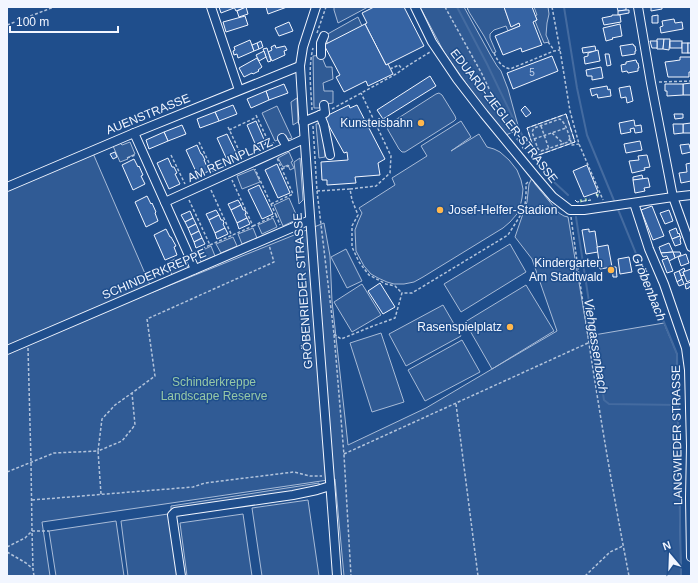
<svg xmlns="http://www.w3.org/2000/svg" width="698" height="583" viewBox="0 0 698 583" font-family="Helvetica,sans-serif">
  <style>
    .built { fill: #305b95; stroke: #a8bbd7 }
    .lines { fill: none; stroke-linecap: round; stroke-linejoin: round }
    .stream { stroke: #446ba0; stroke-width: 2 }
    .building { fill: #3563a3; stroke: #f2f6ff }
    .minor-casing { stroke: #f2f6ff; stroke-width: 10 }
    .path { stroke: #b3c4dc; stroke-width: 1.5; stroke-dasharray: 3 2; stroke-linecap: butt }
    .minor { stroke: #1f4e8c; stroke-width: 8 }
    .hedge { stroke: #97c8a6; stroke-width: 3; stroke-dasharray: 2 3; stroke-linecap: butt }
    .fence { stroke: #f2f6ff; stroke-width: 1; stroke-dasharray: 5 2; stroke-linecap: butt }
    .poi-dot { fill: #ffb74d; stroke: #1f4e8c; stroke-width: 1.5 }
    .labels { text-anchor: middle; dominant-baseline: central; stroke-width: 3; stroke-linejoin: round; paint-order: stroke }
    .number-label { font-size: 10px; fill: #c3d1e8 }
    .street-label { font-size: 12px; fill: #f2f6ff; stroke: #1f4e8c }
    .poi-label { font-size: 12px; fill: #f2f6ff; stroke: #1f4e8c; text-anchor: end }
    .park-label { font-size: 12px; fill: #97c8a6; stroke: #1f4e8c }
    .water-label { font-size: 13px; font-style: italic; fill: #f2f6ff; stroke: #1f4e8c }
  </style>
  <rect width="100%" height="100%" fill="#1f4e8c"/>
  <g class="built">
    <path d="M334 7H368L338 23 334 10Z"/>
    <path d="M420 7H464L491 56 497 66 501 71 508 89 519 129 506 135 475 96 444 52Z"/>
    <path d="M467 7H504L511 26 519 23 520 26 508 31 506 26 494 30 490 34V38L496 52 493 53 484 36 469 12Z"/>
    <path d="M534 7H548L549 14 547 23 546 35 549 42 544 43 535 21 537 20 535 16 537 15Z"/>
    <path d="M358 17 362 26 328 44 324 36Z"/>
    <path d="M321 55 326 67H332L333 79 323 83 324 91H333V103L327 104 319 108H314L313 56Z"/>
    <path d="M439 93 442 95 455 116 456 119 454 121 405 152H402L399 149 388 130 387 127 389 124 436 94Z"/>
    <path d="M297 98 298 122 293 125 291 102Z"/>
    <path d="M277 106 292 138 286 140 285 137 275 141 262 113Z"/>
    <path d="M566 114 575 142 536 156 527 128Z"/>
    <path d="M461 121 471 137 451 151 479 134 487 147 494 149 500 152 509 160 517 170 521 180 523 189 522 198 520 207 517 214 510 222 503 228 423 277 414 282 404 284H394L387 282 378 278 371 274 364 266 356 251 355 230 358 222 362 213 359 208 395 185 392 178 427 156 421 146Z"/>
    <path d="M322 123 325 157 319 158 316 124Z"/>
    <path d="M130 142 135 154 127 158 128 159 120 162 113 146 120 143 122 145Z"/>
    <path d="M92 151 153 292 324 223 330 256 332 301 348 445 426 408 492 369 465 322 526 285 554 331 492 369 557 331 532 259 515 237 527 202 529 184 532 178 535 184 559 213 564 216 568 217 588 336 664 323 677 354 681 576H344L335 479 42 522 50 576H7V189Z"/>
    <path d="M289 152 293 161 291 162 294 168 290 170 288 165 283 167 278 158Z"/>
    <path d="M300 158 303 200 299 204 294 162Z"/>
    <path d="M254 169 260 182 242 189 237 176Z"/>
    <path d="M289 198 298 219 283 226 274 205Z"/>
    <path d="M273 218 277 227 262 234 258 225Z"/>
    <path d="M253 228 257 238 242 244 238 234Z"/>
    <path d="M233 237 237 246 221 253 216 244Z"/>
    <path d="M510 244 526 272 461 312 444 284Z"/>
    <path d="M211 246 215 256 201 262 197 253Z"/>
    <path d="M346 249 362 281 347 288 331 257Z"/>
    <path d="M175 259 176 262 184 259 188 268 172 275 167 263Z"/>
    <path d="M362 284 381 315 352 332 334 302Z"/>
    <path d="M443 305 461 336 406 366 389 334Z"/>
    <path d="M381 333 404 402 372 412 350 343Z"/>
    <path d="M462 340 480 372 425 401 408 370Z"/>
    <path d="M319 483 320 488 171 511V506Z"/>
    <path d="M308 500 319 576H262L252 508Z"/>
    <path d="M168 514 178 576H128L121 521Z"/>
    <path d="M243 514 252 576H187L180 523Z"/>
    <path d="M116 521 124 576H56L49 531Z"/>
  </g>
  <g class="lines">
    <g class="stream">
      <path d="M457 7 487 64 513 118 534 157 554 182 568 195"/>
      <path d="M564 7 577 88 587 135 615 203"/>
      <path d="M617 207 677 354 681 576"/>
      <path d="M576 217 604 400 609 404 678 405"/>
    </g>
  </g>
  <g class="building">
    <path d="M219 7H234V8L221 13Z"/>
    <path d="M234 7H243L244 8 236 11Z"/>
    <path d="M246 7 248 14 239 17 237 11Z"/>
    <path d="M266 7H287L268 14Z"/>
    <path d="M374 7H404L424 46 386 65 365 24 367 23 362 13Z"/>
    <path d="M504 7H532L537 20 533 22 542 45 522 52 521 48 503 55 495 36 520 26 519 23 511 27Z"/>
    <path d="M617 7H626V10L618 11Z"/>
    <path d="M651 7H662V9L651 11Z"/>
    <path d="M626 10H629V13L618 15V11Z"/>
    <path d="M612 15H620L621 22 604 25 602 18 612 16Z"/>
    <path d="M658 15V23H652V16Z"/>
    <path d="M245 16 248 25 226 32 223 22Z"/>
    <path d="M674 19 675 23 682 22 683 29 661 33 660 27 663 26 662 21Z"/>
    <path d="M289 22 293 31 279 36 275 28Z"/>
    <path d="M365 24 386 65 388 64 393 74 368 86 366 81 344 92 336 77 340 75 324 45Z"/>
    <path d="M620 24 622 36 612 38 613 39 606 41 603 28Z"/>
    <path d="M657 39H664L663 49H657Z"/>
    <path d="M664 39H670L669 50 663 49Z"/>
    <path d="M250 40 254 51 238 58 237 54 234 55 233 51 235 50 234 47Z"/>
    <path d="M261 41 263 47 259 49 257 43Z"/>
    <path d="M650 41H657V48H652Z"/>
    <rect x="670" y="41" width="12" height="7"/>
    <path d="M257 43 259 49 254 51 252 45Z"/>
    <rect x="682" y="43" width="6" height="10"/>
    <rect x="688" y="43" width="3" height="10"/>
    <path d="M633 44 634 46H635L636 51H635V54L622 56 620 46Z"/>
    <path d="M275 45 276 48 285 46 287 50 284 51 285 55 272 61 268 52 272 50 271 47Z"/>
    <path d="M595 46 596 51 583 53 582 48Z"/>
    <path d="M267 48 271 61 268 62 263 49Z"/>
    <path d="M598 50 600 61 585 64 584 57 588 56V53Z"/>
    <path d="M264 51 266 57 259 61 256 55Z"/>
    <path d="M605 54H609L611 65 607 66Z"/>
    <path d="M552 56 558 71 513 89 507 73Z"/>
    <path d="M680 57H691V72H689V77H668L665 62 673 61 680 60Z"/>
    <path d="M257 58 262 67 258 70 259 71 253 74 252 73 244 77 239 68Z"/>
    <path d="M636 60 637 63H638L639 68H638V71L628 73 627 71 622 72 621 65 626 64V62Z"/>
    <path d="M601 67 603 78 592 80V76H587L586 70Z"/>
    <path d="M430 76 436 86 383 119 377 110Z"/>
    <path d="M691 83V95H683V84Z"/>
    <path d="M284 84 288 93 269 100 266 91Z"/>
    <path d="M665 84H683V95L667 96V91H665Z"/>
    <path d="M607 86 608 90 610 89 611 96 598 98 597 94 592 96 590 89Z"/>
    <path d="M630 86 633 101 627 103 626 97 621 98 619 88Z"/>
    <path d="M266 91 269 100 251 108 247 99Z"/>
    <path d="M233 105 237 114 219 121 215 112Z"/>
    <path d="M349 105 350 108 357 105 385 159 378 163 380 175 355 177 356 183 327 185V180H322L321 162 348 160 347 152 344 153 324 117Z"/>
    <path d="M525 106 531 113 526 117 521 110Z"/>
    <path d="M215 112 219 121 200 128 197 119Z"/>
    <path d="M674 114H683V118L675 119Z"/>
    <path d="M634 120 635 126 641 125 642 132 635 133 634 128 630 129 631 132 621 134 619 123Z"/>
    <path d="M256 121 266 144 257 148 247 125Z"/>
    <path d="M691 123V133H683V124Z"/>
    <path d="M673 124H683V133L674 134Z"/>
    <path d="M182 125 186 134 168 141 164 132Z"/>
    <path d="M164 132 168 141 149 149 146 140Z"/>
    <path d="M227 134 238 157 228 162 217 138Z"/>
    <path d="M640 141 642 150 626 153 624 144Z"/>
    <path d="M689 144 691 152 682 154 680 145Z"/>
    <path d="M197 145 201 154H202L205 160H204L209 171 198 176 186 150Z"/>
    <path d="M115 152 117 157 113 159 110 154Z"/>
    <path d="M647 155 650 167 644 168 645 170 632 173 629 161 639 160 638 156Z"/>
    <path d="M168 158 172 167H174L177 173 175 174 180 184 169 189 157 163Z"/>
    <path d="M134 159 138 167 139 166 143 175 141 176 145 184 133 190 122 165Z"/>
    <path d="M691 163V181L681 183 679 173 687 172 686 164Z"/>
    <path d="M277 164 290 193 278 198 265 170Z"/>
    <path d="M587 165 598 192 584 197 573 171Z"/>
    <path d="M642 175 643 179 633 180V177Z"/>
    <path d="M648 178 650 187 644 188 645 191 635 193 633 180Z"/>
    <path d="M259 185 273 214 262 219 248 190Z"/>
    <path d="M147 196 151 204 152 203 156 212 155 213 158 221 146 227 135 202Z"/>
    <path d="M238 200 241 205 231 210 228 204Z"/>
    <path d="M241 205 243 210H245L246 213 245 214 247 218 237 223 231 210Z"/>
    <path d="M652 206 664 236 653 240 641 210Z"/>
    <path d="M216 210 219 215 209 220 206 214Z"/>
    <path d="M669 210 673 221 665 224 660 213Z"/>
    <path d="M190 211 193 218 185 222 181 215Z"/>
    <path d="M219 215 221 220H223L224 223 223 224 225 228 215 233 209 220Z"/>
    <path d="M193 218 196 224 188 228 185 222Z"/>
    <path d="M247 218 250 224 239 229 237 223Z"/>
    <path d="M196 224 199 231 191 235 188 228Z"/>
    <path d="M225 228 228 234 217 239 215 233Z"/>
    <path d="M676 228 678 234 679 233 680 236 672 239 669 231Z"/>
    <path d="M166 229 170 237H171L176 246 174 247 177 255 165 260 154 235Z"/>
    <path d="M589 229V232L595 231 598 252 586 254 582 230Z"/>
    <path d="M199 231 202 238 194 242 191 235Z"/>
    <path d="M680 236 681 238 680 239 681 244 675 246 672 239Z"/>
    <path d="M202 238 205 244 196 248 194 242Z"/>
    <path d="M669 243 673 252 661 253 659 247Z"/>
    <path d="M608 245 612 267 600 269 597 247Z"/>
    <path d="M673 252H680L681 255 675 258Z"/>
    <path d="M673 252 675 258 669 261 667 256 663 257 661 253Z"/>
    <path d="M686 254 689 263 681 266 678 257Z"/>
    <path d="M629 257 632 272 620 274 618 259Z"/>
    <path d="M668 258 673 271 667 273 662 260Z"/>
    <path d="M612 267H616L617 277H613Z"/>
    <path d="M684 268 685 271 683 272 684 275 681 276 679 271Z"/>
    <path d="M691 269V280L687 282 683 272Z"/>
    <path d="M679 271 682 279 677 282 674 273Z"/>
    <path d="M682 279 684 284 679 286 677 282Z"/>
    <path d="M691 282V286L689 287V288L686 289 685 284Z"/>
    <path d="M380 283 395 307 383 314 368 291Z"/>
  </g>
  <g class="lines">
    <g class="minor-casing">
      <g id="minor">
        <path d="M211 7 239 90"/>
        <path d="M316 7 303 47 300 66C310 236 325 406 337 576"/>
        <path d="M415 7 432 42 457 79 484 114 535 176 553 197 570 210H584L673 197 691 195"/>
        <path d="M638 7 651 83 673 197 691 247"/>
        <path d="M321 55V43L324 36"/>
        <path d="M320 115 324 125 330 155"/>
        <path d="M303 122 325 113 324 105"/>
        <path d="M134 133 195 269"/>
        <path d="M282 138 287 147"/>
        <path d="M7 187 134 133 300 66"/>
        <path d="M165 202 304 139"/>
        <path d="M634 203 649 249 664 284 686 348 689 370 691 446 690 498 691 557"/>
        <path d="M7 350 310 220"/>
        <path d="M181 576 172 515 175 512 293 495 317 490 330 486"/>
      </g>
    </g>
    <g class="path">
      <path d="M445 7 482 74 502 116 525 151"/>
      <path d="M552 7 560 50 570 111 579 144 603 200"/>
      <path d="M467 9H468"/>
      <path d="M7 25 54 7"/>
      <path d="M317 33 326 7"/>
      <path d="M548 42 554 50"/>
      <path d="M494 53C498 61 500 66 510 69L554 51 560 50"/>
      <path d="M390 69 399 65 402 69"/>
      <path d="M659 82 691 81"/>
      <path d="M332 109 396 74 409 65 430 52"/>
      <path d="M312 110C311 90 308 68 313 48"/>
      <path d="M256 115 270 145"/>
      <path d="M313 126 317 191 334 334 344 455 351 576"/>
      <path d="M541 126 549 149"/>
      <path d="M228 127 243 159"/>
      <path d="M229 130 257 117"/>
      <path d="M552 133 564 144"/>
      <path d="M570 138 568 142 541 151 538 149 532 132 534 128 560 119C567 124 569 137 572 145L579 144"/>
      <path d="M534 139 566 128"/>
      <path d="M199 142 214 173"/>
      <path d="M258 151 276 142"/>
      <path d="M171 155 185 184"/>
      <path d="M127 158 135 155"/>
      <path d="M282 169 290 165"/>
      <path d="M350 189 376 186 390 173 391 156 361 93"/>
      <path d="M211 190 232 236"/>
      <path d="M317 191 350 189 352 200 358 215 352 226V247L359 262 369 275 386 284 395 286 402 293"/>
      <path d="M189 200 210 245 195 252"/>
      <path d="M271 204 293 194 277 158"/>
      <path d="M276 215 280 225"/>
      <path d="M571 217C587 337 606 457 629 576"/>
      <path d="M253 226 276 215 255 169"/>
      <path d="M210 245 253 226 232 180"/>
      <path d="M176 261 183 258"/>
      <path d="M334 334 341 339 373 326 395 318 402 293H412L508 235 520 216 525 205 526 194V184L529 181"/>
      <path d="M28 348 31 462 32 531 33 569"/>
      <path d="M456 404 478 576"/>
      <path d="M344 454 588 343"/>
      <path d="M7 472 54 453 98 451 102 419 115 405 132 393"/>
      <path d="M101 494 98 451 122 441 135 425 132 393 155 376 147 319 274 262 269 245"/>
      <path d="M32 500 193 487 205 483 294 472 310 476H322"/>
      <path d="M7 547 25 538 32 531H49"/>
      <path d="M7 552 26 563 33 569 34 576"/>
      <path d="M585 576 610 552 623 546"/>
    </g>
    <use href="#minor" class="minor"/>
    <g class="hedge">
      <path d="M597 194 598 197"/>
      <path d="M580 201 590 199"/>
    </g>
    <g class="fence">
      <path d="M566 114 575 142 536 156 527 128Z"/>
      <path d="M596 193 598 197 597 198"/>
      <path d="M575 200 577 202 591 200"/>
    </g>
  </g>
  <g class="poi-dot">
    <circle cx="421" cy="123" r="4"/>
    <circle cx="440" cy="210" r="4"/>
    <circle cx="611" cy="270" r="4"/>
    <circle cx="510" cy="327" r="4"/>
  </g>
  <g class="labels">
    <g class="number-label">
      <text x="532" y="72">5</text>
    </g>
    <g class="street-label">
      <text transform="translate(148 114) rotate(-22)">AUENSTRASSE</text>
      <text transform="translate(504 116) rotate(52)">EDUARD-ZIEGLER-STRASSE</text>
      <text transform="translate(230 160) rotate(-24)">AM RENNPLATZ</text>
      <text transform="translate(154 274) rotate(-23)">SCHINDERKREPPE</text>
      <text transform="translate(303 291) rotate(-94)">GRÖBENRIEDER STRASSE</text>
      <text transform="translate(677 435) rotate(-91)">LANGWIEDER STRASSE</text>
    </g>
    <g class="poi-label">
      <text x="413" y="123">Kunsteisbahn</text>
      <text x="448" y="210" text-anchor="start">Josef-Helfer-Stadion</text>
      <text x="603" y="263">Kindergarten<tspan x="603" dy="14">Am Stadtwald</tspan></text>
      <text x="502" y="327">Rasenspielplatz</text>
    </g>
    <g class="park-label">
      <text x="214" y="382">Schinderkreppe<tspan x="214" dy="14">Landscape Reserve</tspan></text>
    </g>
    <g class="water-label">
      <text transform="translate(649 287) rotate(68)">Gröbenbach</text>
      <text transform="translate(596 346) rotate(81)">Viehgassenbach</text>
    </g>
  </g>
  <rect width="698" height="583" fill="none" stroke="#f2f6ff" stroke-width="16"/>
  <g transform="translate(670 555) rotate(341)" stroke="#1f4e8c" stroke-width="3" paint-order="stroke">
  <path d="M0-3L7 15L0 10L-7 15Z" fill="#f2f6ff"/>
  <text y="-6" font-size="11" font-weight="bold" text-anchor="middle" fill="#f2f6ff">N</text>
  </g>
  <path d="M10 26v6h108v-6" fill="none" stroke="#f2f6ff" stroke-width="2"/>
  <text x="16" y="26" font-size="12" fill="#f2f6ff" stroke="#1f4e8c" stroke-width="3" paint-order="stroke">100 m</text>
</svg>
